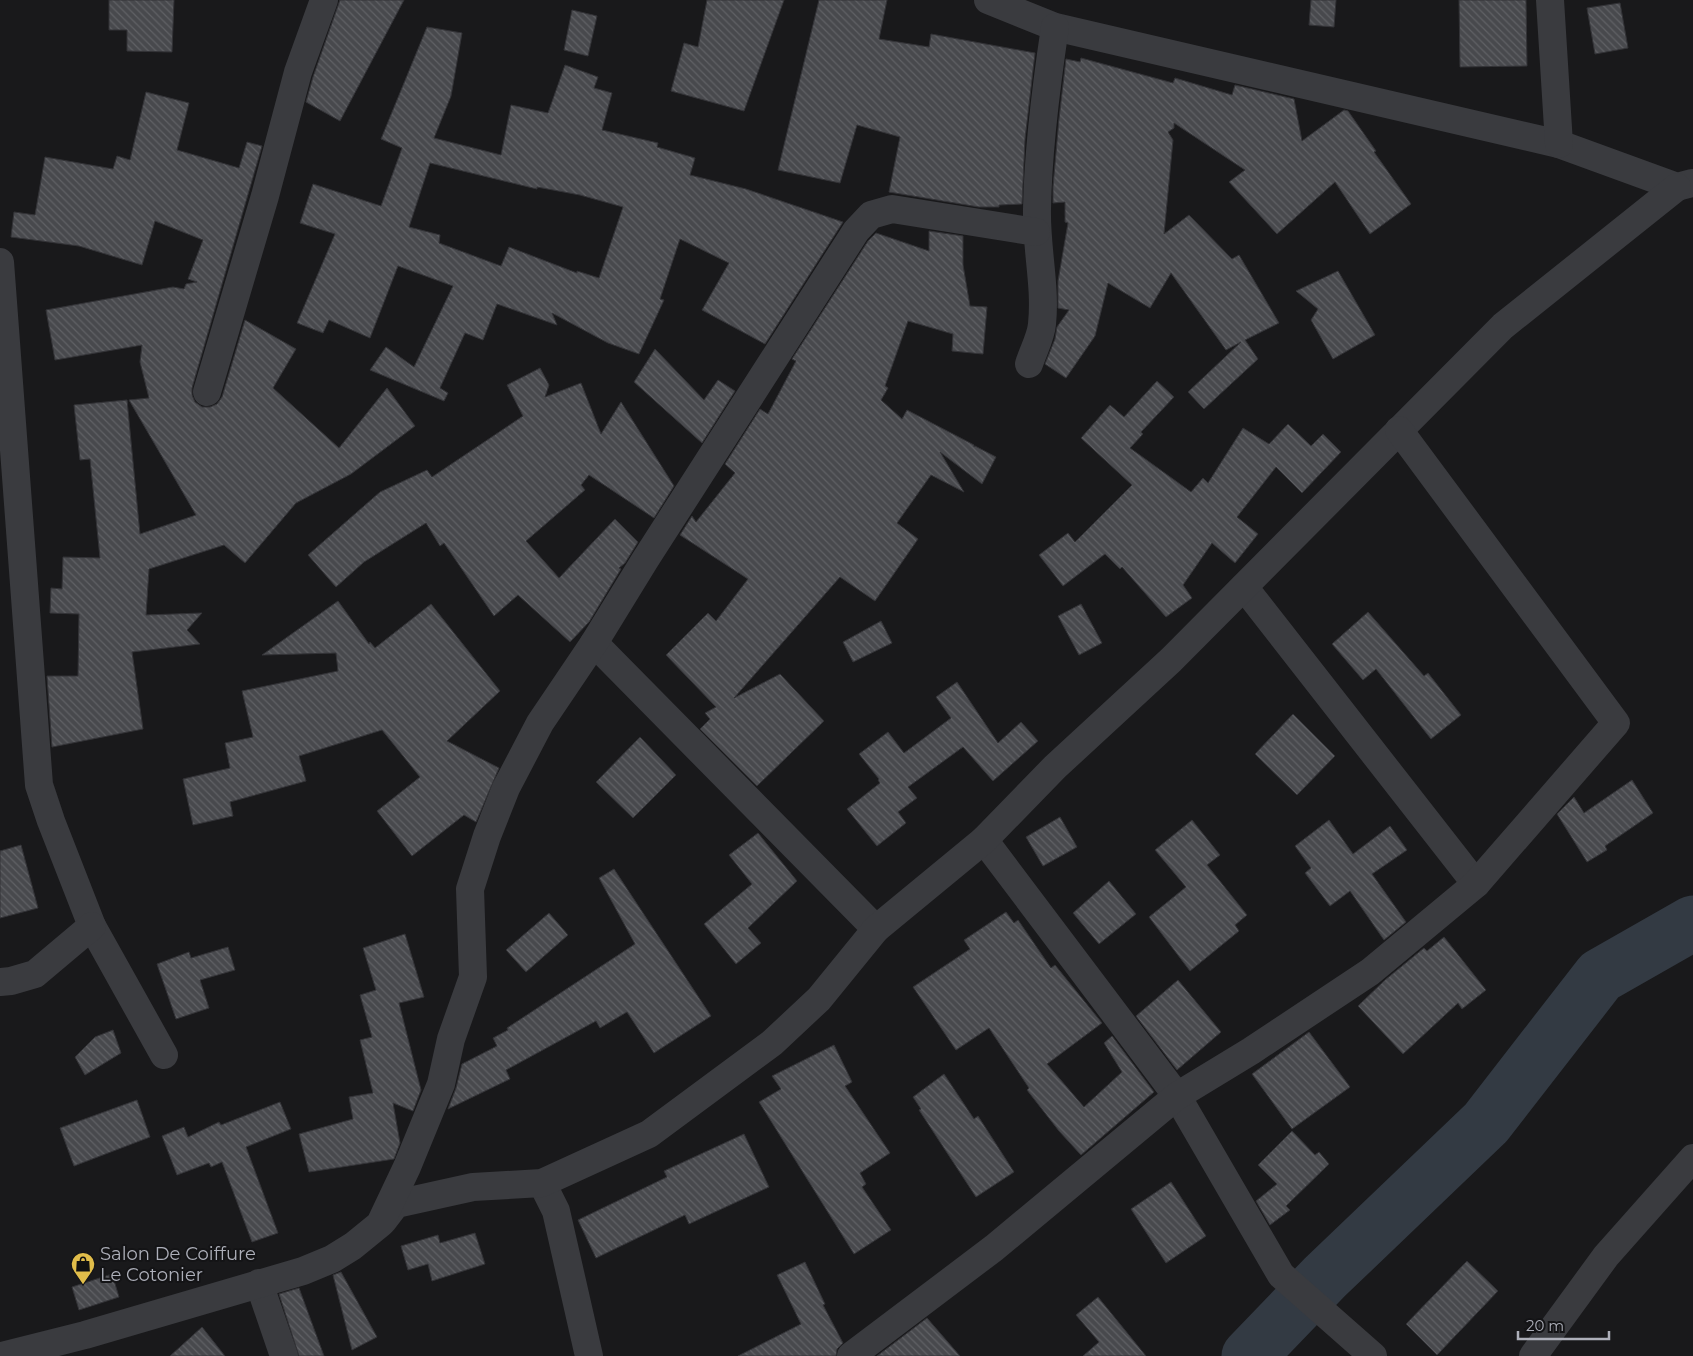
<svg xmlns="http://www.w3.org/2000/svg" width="1693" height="1356" viewBox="0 0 1693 1356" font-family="Montserrat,sans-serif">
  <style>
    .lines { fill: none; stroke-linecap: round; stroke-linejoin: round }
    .river { stroke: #333a43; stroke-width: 55 }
    .building { fill: url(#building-back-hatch); stroke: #333337; fill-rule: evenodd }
    .minor { stroke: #3a3b3f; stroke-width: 28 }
    .labels { text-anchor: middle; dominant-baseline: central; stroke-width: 4; stroke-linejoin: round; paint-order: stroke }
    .poi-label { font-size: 18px; fill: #adafb9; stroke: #141416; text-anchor: start }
  </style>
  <defs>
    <pattern id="building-back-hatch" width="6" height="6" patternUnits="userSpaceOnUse" patternTransform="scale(1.25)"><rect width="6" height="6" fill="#48494d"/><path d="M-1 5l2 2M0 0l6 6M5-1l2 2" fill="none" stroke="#606165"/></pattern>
  </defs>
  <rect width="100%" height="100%" fill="#19191b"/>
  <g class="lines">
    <path class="river" d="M1249 1356 1325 1277 1486 1123 1600 976 1693 923"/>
  </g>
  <g class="building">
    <path d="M109 0H174L172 52 127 51V30H109Z"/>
    <path d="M340 0H404L340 121 306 102 313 77Z"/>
    <path d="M707 0H784L744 111 671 91 684 43 698 47Z"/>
    <path d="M819 0H887L879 39 929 47 931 34 1035 53 1025 139 1022 204 999 205V207H979L889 192 900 137 857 125 840 183 778 170Z"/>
    <path d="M1311 0H1336L1334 27 1309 25Z"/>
    <path d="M1459 0H1526L1527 66 1460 67Z"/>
    <path d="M1620 3 1628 48 1595 54 1587 8Z"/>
    <path d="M572 10 597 16 588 56 564 50Z"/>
    <path d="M427 27 462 33 451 96 434 138 501 155 511 105 548 113 565 65 598 77 594 88 612 93 602 130 658 143 657 147 695 158 690 175 746 189 843 222 765 344 702 310 729 263 680 239 660 299 664 300 639 354 608 343 552 313 557 325 497 304 483 340 465 333 440 388 448 393 444 401 370 370 386 347 414 367 453 286 398 266 370 338 329 320 323 333 297 323 335 234 300 223 313 184 381 206 402 148 381 139ZM430 163 537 189V187L580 195 623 207 599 278 577 271V273L509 247 501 266 439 243 440 235 409 227Z"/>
    <path d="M1081 58 1173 83 1175 78 1232 95 1235 85 1294 99 1302 141 1344 110 1348 111 1376 151 1374 152 1411 204 1370 234 1335 182 1277 234 1229 182 1245 170 1174 123V128L1168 132 1173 140 1164 234 1189 215 1232 259 1239 255 1279 323 1245 340 1258 359 1204 409 1188 392 1241 342 1226 350 1171 273 1150 308 1108 283 1095 336 1066 378 1045 364 1055 339 1057 327 1069 310 1058 308V281L1068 223 1065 222V202L1053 203V187L1059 119 1066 59 1080 62Z"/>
    <path d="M146 92 189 103 177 150 239 168 247 142 262 146 192 388V395L195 402 202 407H210L217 404 222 397 245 320 296 349 273 388 339 448 387 388 415 426 351 474 296 503 245 563 224 545 149 569 146 615 202 613 187 630 200 644 132 652 143 729 52 747 47 676H78L79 614 50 613 51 588 62 589 63 557 100 558 90 459 80 460 74 405 127 400 140 534 196 515 129 400 149 398 140 362 142 345 55 360 46 310 173 287 184 289 186 284 197 282 188 279 203 240 155 221 142 265 79 246 11 237 14 212 35 215 45 157 113 169 117 156 130 160Z"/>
    <path d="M929 231 963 236V265L970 306 987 307 983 354 952 351 953 334 908 321 885 386 888 388 881 400 902 419 907 410 974 445V447L975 446 996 457 982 484 940 452 964 492 931 475 897 523 918 539 875 601 840 577 734 698 780 674 824 721 757 786 700 729 710 719 705 713 716 707 666 655 708 613 716 621 748 579 680 535 692 516 696 522 735 473 725 464 760 409 768 414 796 361 792 359 868 241 876 233 929 251Z"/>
    <path d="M1338 271 1375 335 1333 359 1311 320 1318 309 1296 291Z"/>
    <path d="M655 349 704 400 718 380 735 391 702 443 634 382Z"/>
    <path d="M540 368 549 385 545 397 581 383 601 434 621 402 674 486 654 518 589 475 581 485 585 490 526 541 559 578 615 519 638 542 625 563 619 568 621 569 589 622 570 642 518 595 494 616 444 543 440 546 426 523 364 562 336 587 308 555 380 492 427 470 432 477 523 416 507 385Z"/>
    <path d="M1157 381 1174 397 1141 432 1143 434 1130 448 1191 492 1203 478 1208 483 1243 428 1269 444 1288 424 1311 446 1323 434 1341 452 1302 493 1276 467 1237 517 1258 534 1235 563 1212 543 1183 585 1192 598 1166 617 1122 567 1120 569 1105 554 1063 586 1039 555 1068 533 1075 542 1132 485 1081 438 1110 405 1124 417Z"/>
    <path d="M338 601 369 644 370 642 375 648 431 604 500 691 447 741 499 768 476 822 464 815 412 856 377 811 420 777 382 730 299 756 306 781 230 802 233 816 193 825 183 779 230 768 225 743 253 737 242 691 338 671 336 653 262 655Z"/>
    <path d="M1081 604 1102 643 1079 655 1058 616Z"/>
    <path d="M1368 612 1424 676 1428 673 1461 715 1431 739 1376 669 1363 680 1332 644Z"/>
    <path d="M881 621 892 643 853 662 843 642Z"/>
    <path d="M957 682 998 743 1021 722 1038 741 993 781 963 747 908 787 917 798 898 812 906 823 877 846 847 809 880 783 878 780 879 779 859 754 888 732 904 753 951 718 936 697Z"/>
    <path d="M1293 714 1335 756 1297 795 1255 754Z"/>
    <path d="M640 737 676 775 633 818 596 782Z"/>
    <path d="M1632 780 1653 813 1605 846 1607 850 1587 862 1557 814 1574 797 1584 813Z"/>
    <path d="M1060 817 1077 847 1043 866 1026 837Z"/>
    <path d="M1192 820 1220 855 1207 865 1247 915 1235 925 1239 931 1190 971 1149 917 1186 887 1155 850Z"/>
    <path d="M1329 820 1353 854 1390 826 1407 850 1372 874 1406 922 1384 940 1350 891 1330 906 1305 873 1311 868 1295 846Z"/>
    <path d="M758 833 797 881 748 928 761 943 736 964 704 924 752 884 729 855Z"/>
    <path d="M21 845 38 908 0 918V851Z"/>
    <path d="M614 869 711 1016 654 1053 627 1012 600 1028 596 1021 506 1070 510 1079 448 1109 456 1088 462 1064 497 1046 493 1038 508 1030 507 1028 635 944 599 878Z"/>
    <path d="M1109 881 1136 914 1099 944 1073 913Z"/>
    <path d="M1006 912 1014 923 1018 920 1051 968 1055 965 1102 1023 1047 1064 1084 1107 1122 1072 1104 1043 1112 1036 1154 1092 1081 1155 1059 1131 1027 1090 1029 1088 989 1028 956 1050 913 987 970 949 964 940Z"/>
    <path d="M549 913 568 935 526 972 506 950Z"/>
    <path d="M405 934 424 997 399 1003 421 1090 413 1111 393 1103 400 1143 394 1159 309 1172 299 1134 353 1119 349 1097 373 1093 360 1040 372 1037 360 995 376 990 363 948Z"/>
    <path d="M1444 937 1486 990 1462 1009 1458 1003 1403 1054 1358 1006 1385 980 1424 948 1427 951Z"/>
    <path d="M228 947 235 970 200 980 209 1008 176 1019 157 964 189 952 191 958Z"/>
    <path d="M1178 980 1221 1032 1177 1070 1136 1016Z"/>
    <path d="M113 1030 121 1053 85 1075 75 1057 95 1037Z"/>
    <path d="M1309 1032 1350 1087 1292 1129 1252 1074Z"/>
    <path d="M834 1045 852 1082 845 1086 890 1153 860 1173 866 1184 862 1187 891 1230 854 1254 759 1102 781 1089 772 1076Z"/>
    <path d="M944 1074 974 1119 978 1116 1014 1172 976 1197 919 1110 921 1109 913 1097Z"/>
    <path d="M137 1100 150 1137 74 1166 60 1128Z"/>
    <path d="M280 1102 291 1129 246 1147 278 1233 252 1242 222 1162 211 1167 209 1163 177 1175 162 1136 184 1127 188 1137 219 1122 221 1125Z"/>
    <path d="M1292 1131 1315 1155 1319 1152 1329 1164 1286 1206 1290 1210 1270 1225 1256 1201 1277 1184 1258 1165Z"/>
    <path d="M744 1134 769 1187 689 1224 685 1215 596 1258 578 1220 667 1177 664 1171Z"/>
    <path d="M1171 1182 1206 1236 1166 1263 1131 1209Z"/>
    <path d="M475 1233 485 1264 432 1281 428 1264 408 1270 401 1246 438 1235 440 1243Z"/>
    <path d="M1467 1261 1498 1291 1437 1355 1406 1324Z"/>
    <path d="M805 1262 825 1304 823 1305 843 1343 837 1349 836 1356H738L801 1324 777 1275Z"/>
    <path d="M341 1272 377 1337 352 1350 333 1275Z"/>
    <path d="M112 1274 119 1297 79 1310 72 1287Z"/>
    <path d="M299 1288 324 1356H299L279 1294Z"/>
    <path d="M1098 1297 1146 1356H1083L1099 1342 1076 1315Z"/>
    <path d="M927 1318 960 1356H877Z"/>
    <path d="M202 1327 225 1356H170Z"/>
  </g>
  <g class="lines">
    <g class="minor">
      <path d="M988 0 1055 27 1559 144 1677 187 1692 183"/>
      <path d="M1550 0 1559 144"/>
      <path d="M0 262 39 785 51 821 92 926 164 1055"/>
      <path d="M1029 364C1033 351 1041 337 1042 324 1046 286 1036 248 1037 209 1038 148 1046 87 1055 27"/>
      <path d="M207 392 265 196 298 72 324 0"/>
      <path d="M1244 587 1476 884"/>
      <path d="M594 643 876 929"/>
      <path d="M984 840 1177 1096 1281 1275 1373 1356"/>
      <path d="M0 982 11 981 35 974 92 926"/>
      <path d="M542 1183 556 1211 589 1356"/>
      <path d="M383 1221 396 1204 473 1187 542 1183 649 1134 772 1043 819 999 876 929 984 840 1055 767 1171 660 1503 326 1677 187"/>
      <path d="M259 1283 284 1356"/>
      <path d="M2 1356 85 1335 303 1271 332 1259 353 1246 380 1224 407 1167 441 1084 451 1039 473 977 470 889 487 836 506 788 540 723 594 643 645 560 856 231 871 215 892 209 1036 232"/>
      <path d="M851 1356 994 1248 1177 1096 1251 1051 1370 972 1476 884 1616 723 1399 430"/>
      <path d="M1533 1356 1606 1256 1693 1158"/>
    </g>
  </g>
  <defs>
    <g id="shop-pin" transform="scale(1.25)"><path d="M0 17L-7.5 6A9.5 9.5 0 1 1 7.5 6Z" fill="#e1bd4a" stroke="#141416"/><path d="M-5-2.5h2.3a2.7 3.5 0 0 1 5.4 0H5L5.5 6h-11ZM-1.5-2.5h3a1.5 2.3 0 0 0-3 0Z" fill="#111"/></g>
  </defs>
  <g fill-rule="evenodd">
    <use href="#shop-pin" x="83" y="1264"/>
  </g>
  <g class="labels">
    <g class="poi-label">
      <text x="100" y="1254">Salon De Coiffure<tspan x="100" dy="21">Le Cotonier</tspan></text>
    </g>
  </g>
  <path d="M1518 1331v8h91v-8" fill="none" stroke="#adafb9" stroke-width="2.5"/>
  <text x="1526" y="1331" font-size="15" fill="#adafb9" stroke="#141416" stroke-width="4" paint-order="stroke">20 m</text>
</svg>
